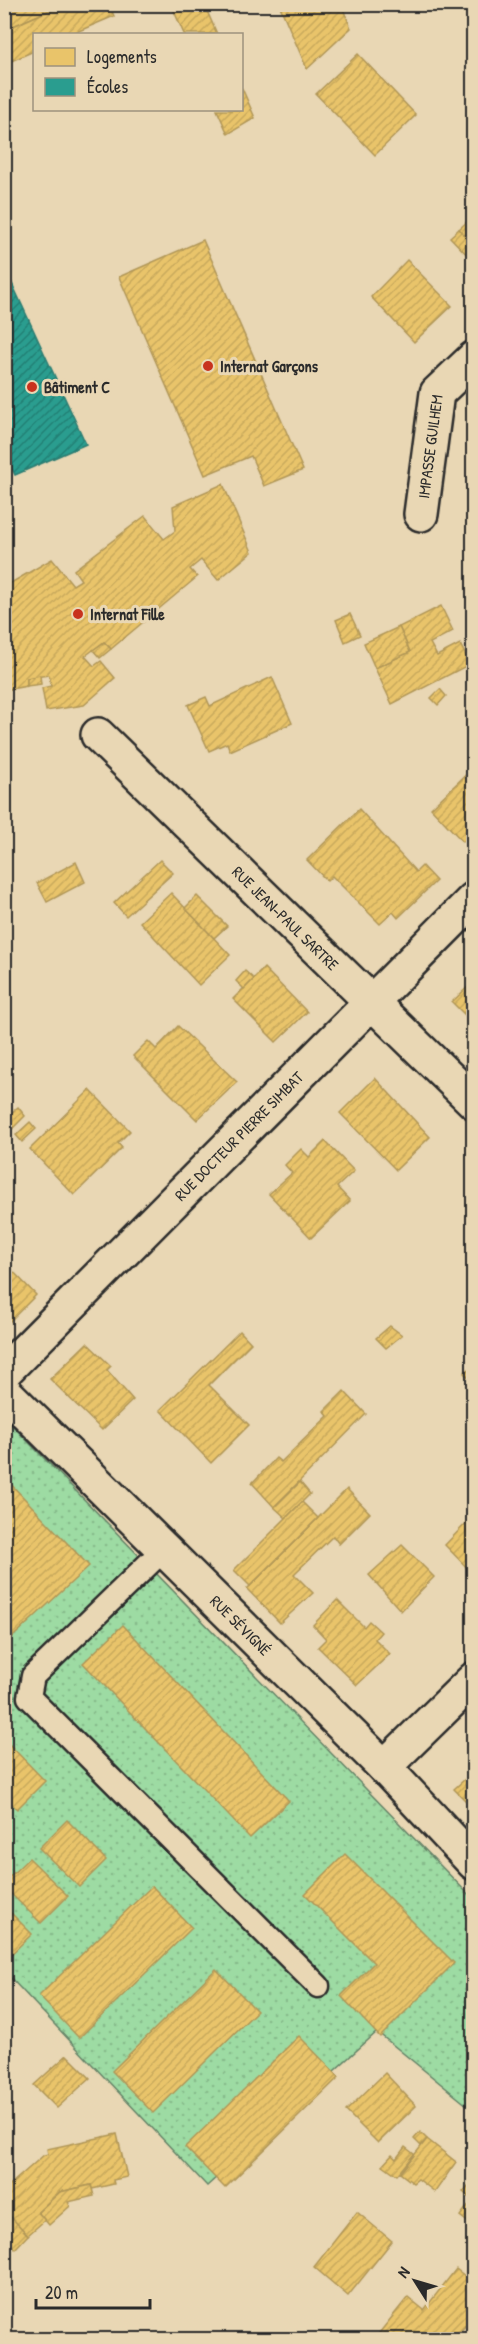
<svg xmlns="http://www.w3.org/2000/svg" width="478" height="2344" viewBox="0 0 478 2344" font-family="'Patrick Hand',sans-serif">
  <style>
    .grass { fill: url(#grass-dots); stroke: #648367; stroke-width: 1.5 }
    .homes { fill: url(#homes-hatch); stroke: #b09657; stroke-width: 1.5 }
    .schools { fill: url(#schools-hatch); stroke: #2a7b71; stroke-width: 1.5 }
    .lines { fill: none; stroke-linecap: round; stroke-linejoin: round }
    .service-casing { stroke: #2b2b2b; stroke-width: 27 }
    .minor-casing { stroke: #2b2b2b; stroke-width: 38 }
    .service { stroke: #e9d7b4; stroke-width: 22 }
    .minor { stroke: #e9d7b4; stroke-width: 33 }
    .poi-dot { fill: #c8321e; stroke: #e9d7b4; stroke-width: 2 }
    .labels { text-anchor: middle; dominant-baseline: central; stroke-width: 6; stroke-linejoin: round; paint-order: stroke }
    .poi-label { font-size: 16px; font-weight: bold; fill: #2b2b2b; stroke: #e9d7b4; text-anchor: start }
    .street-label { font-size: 16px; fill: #2b2b2b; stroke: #e9d7b4 }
  </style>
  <defs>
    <pattern id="grass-dots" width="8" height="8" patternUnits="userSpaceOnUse" patternTransform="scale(1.5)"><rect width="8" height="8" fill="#9ddba3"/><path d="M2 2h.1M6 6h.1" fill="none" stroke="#87bc8c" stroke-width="1.8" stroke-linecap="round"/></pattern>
    <pattern id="homes-hatch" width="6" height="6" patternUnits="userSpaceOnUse" patternTransform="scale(1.5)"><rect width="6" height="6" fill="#e9c46a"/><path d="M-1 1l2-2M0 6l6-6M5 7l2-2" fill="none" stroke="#c8a95c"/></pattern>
    <pattern id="schools-hatch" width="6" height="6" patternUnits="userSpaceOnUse" patternTransform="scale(1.5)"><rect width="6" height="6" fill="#2a9d8f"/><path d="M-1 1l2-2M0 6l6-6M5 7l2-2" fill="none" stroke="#248075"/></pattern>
  </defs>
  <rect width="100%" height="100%" fill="#e9d7b4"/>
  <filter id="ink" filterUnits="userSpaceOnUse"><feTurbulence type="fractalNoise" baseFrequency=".0167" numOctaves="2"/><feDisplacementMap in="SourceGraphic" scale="12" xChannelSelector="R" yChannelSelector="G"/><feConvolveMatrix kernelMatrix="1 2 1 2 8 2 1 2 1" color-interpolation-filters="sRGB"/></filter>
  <g filter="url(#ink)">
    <path class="grass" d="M4 1417 473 1899V2110L377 2032 207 2186 5 1972Z"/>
    <g class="homes">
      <path d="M4 4H64L4 30Z"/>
      <path d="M64 4H109L114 16 72 34H34V51L7 63 4 30Z"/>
      <path d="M171 4H204L217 34H184Z"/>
      <path d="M279 4H341L351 28 307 69Z"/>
      <path d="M358 54 416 115 375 155 316 94Z"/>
      <path d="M242 88 255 118 228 134 217 110H242Z"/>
      <path d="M469 220 474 226V236L469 240 459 229Z"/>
      <path d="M459 229 469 240 474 236V262L450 237Z"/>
      <path d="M203 240 303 470 264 486 251 456 205 475 119 277Z"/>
      <path d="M407 260 452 306 414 342 371 297Z"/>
      <path d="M223 484 252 552 218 580 201 560 190 569 197 577 111 649 104 642 85 656 94 666 101 661 115 678 84 705 46 711 42 688 51 686 49 675 27 678V686L4 690V587L52 559 73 585 81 580 74 570 145 516 164 539 175 531 173 506Z"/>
      <path d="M441 606 453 631 430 643 437 656 460 644 470 664 392 704 375 668 410 652 399 627Z"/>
      <path d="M350 614 360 635 345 642 336 620Z"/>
      <path d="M399 627 410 652 375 668 364 643Z"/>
      <path d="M104 642 111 649 100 658 93 650Z"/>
      <path d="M40 675 41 684 27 686V678Z"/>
      <path d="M272 677 292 723 230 751 227 743 209 751 188 705 206 697 210 706Z"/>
      <path d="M440 689 446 696 438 705 431 698Z"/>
      <path d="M474 767V832L463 842 431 808Z"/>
      <path d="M359 809 416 872 422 866 436 881 398 918 393 912 380 924 332 876 327 881 307 860Z"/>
      <path d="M160 860 173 873 126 916 114 903Z"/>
      <path d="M76 862 85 882 47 902 37 883Z"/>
      <path d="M171 893 230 955 199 985 140 922Z"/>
      <path d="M197 896 227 926 214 938 185 908Z"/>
      <path d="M264 968 307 1012 276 1042 233 999Z"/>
      <path d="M245 971 254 979 244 989 236 981Z"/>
      <path d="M474 981V1024L452 1002Z"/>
      <path d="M178 1026 237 1082 197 1120 133 1056 148 1041 156 1049Z"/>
      <path d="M375 1078 430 1137 396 1170 340 1113Z"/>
      <path d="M90 1090 130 1131 118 1143 122 1148 74 1195 30 1149Z"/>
      <path d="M18 1107 25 1116 11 1130 4 1125V1119Z"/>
      <path d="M30 1122 36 1129 22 1142 16 1135Z"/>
      <path d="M325 1141 354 1171 337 1187 350 1201 311 1238 269 1194 292 1173 285 1165 301 1149 309 1157Z"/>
      <path d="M4 1262 36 1295 4 1327Z"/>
      <path d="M390 1326 402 1335 386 1348 376 1338Z"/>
      <path d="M240 1331 251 1343 209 1385 249 1425 211 1463 160 1410Z"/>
      <path d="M87 1343 111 1366 107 1370 133 1400 102 1430 50 1379Z"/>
      <path d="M474 1364V1383L464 1373Z"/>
      <path d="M344 1391 366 1414 274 1507 252 1483 276 1458 281 1462 328 1416 324 1411Z"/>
      <path d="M4 1477 89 1566 4 1645Z"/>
      <path d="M300 1482 310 1494 286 1518 274 1507Z"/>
      <path d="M347 1489 370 1513 339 1544 333 1536 294 1574 313 1593 280 1623 247 1589Z"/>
      <path d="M302 1502 318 1518 250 1586 234 1570Z"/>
      <path d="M474 1515V1575L445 1545Z"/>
      <path d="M402 1545 434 1577 401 1611 369 1575Z"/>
      <path d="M337 1600 364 1627 369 1621 381 1632 375 1639 390 1654 357 1685 318 1647 326 1639 313 1625Z"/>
      <path d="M123 1625 289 1801 250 1838 83 1663Z"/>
      <path d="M7 1742 45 1781 17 1809 4 1797V1744Z"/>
      <path d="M474 1771V1809L454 1789Z"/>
      <path d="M67 1820 106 1860 79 1887 39 1848Z"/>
      <path d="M345 1854 454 1963 380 2037 341 1996 374 1963 305 1894Z"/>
      <path d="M29 1858 68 1896 41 1923 4 1887V1882Z"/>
      <path d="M152 1886 192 1928 79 2038 39 1996Z"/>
      <path d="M4 1906 32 1934 4 1961Z"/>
      <path d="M216 1969 257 2011 153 2113 112 2071Z"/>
      <path d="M299 2036 339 2077 225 2188 185 2147Z"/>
      <path d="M67 2055 90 2078 57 2108 34 2085Z"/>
      <path d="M385 2073 416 2106 378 2143 346 2111Z"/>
      <path d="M420 2132 427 2139 421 2146 414 2139Z"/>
      <path d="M117 2134 127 2177 113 2180 114 2184 92 2189 91 2185 60 2192 38 2212 45 2220 28 2235 4 2210V2190L44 2155 48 2154 47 2149Z"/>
      <path d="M427 2139 456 2162 435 2192 418 2179 413 2183 400 2173Z"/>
      <path d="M405 2147 414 2154 397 2175 383 2165 392 2155 396 2159Z"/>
      <path d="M474 2179V2198L472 2200 463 2192Z"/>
      <path d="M91 2185 94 2196 68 2202 70 2206 49 2225 38 2212 60 2192Z"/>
      <path d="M474 2198V2227L460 2216Z"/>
      <path d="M4 2210 28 2235 15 2249 4 2239Z"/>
      <path d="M357 2212 392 2241 348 2296 314 2267Z"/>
      <path d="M456 2269 474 2283V2315L457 2336 461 2340H379L376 2337 408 2297 424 2310Z"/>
    </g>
    <path class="schools" d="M4 266 86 444 15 475 4 453Z"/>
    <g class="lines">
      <g class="service-casing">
        <path id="service" d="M164 1549 33 1676 29 1697 318 1986"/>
      </g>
      <g class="minor-casing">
        <g id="minor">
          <path id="s1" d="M421 514 437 393 474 358"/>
          <path id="s2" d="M98 735 474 1102"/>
          <path id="s3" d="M4 1372 474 899"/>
          <path id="s4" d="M4 1391 384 1767 474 1863"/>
          <path d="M384 1767 474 1679"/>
        </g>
      </g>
      <use href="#service" class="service"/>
      <use href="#minor" class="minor"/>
    </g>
  </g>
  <g class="poi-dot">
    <circle cx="208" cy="366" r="6"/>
    <circle cx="32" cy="387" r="6"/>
    <circle cx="78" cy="614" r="6"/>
  </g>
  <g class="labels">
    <g class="poi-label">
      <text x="220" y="366">Internat Garçons</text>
      <text x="44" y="387">Bâtiment C</text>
      <text x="90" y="614">Internat Fille</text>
    </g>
    <g class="street-label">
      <text stroke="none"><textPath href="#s1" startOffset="68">IMPASSE GUILHEM</textPath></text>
      <text stroke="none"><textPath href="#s2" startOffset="262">RUE JEAN-PAUL SARTRE</textPath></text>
      <text stroke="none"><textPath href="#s3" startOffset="333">RUE DOCTEUR PIERRE SIMBAT</textPath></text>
      <text stroke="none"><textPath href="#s4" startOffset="333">RUE SÉVIGNÉ</textPath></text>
    </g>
  </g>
  <rect width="478" height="2344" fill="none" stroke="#e9d7b4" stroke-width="24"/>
  <rect x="12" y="12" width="454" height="2320" fill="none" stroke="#2b2b2b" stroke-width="2" filter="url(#ink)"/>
  <rect x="33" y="33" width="210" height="78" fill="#e9d7b4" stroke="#9d927d" stroke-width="1.5"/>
  <rect x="45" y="48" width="30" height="18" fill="#e9c46a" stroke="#9d927d" stroke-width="1.5"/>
  <text x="87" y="63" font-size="18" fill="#2b2b2b">Logements</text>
  <rect x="45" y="78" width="30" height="18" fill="#2a9d8f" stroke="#9d927d" stroke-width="1.5"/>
  <text x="87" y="93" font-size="18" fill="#2b2b2b">Écoles</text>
  <g transform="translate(415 2281) rotate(307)" stroke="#e9d7b4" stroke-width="4.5" paint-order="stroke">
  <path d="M0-4.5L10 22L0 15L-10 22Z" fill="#2b2b2b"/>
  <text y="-9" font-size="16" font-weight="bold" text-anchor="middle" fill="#2b2b2b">N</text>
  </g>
  <path d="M36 2299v9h114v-9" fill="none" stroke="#2b2b2b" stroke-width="3"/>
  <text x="45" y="2299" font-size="18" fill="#2b2b2b" stroke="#e9d7b4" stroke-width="4.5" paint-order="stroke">20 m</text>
</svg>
